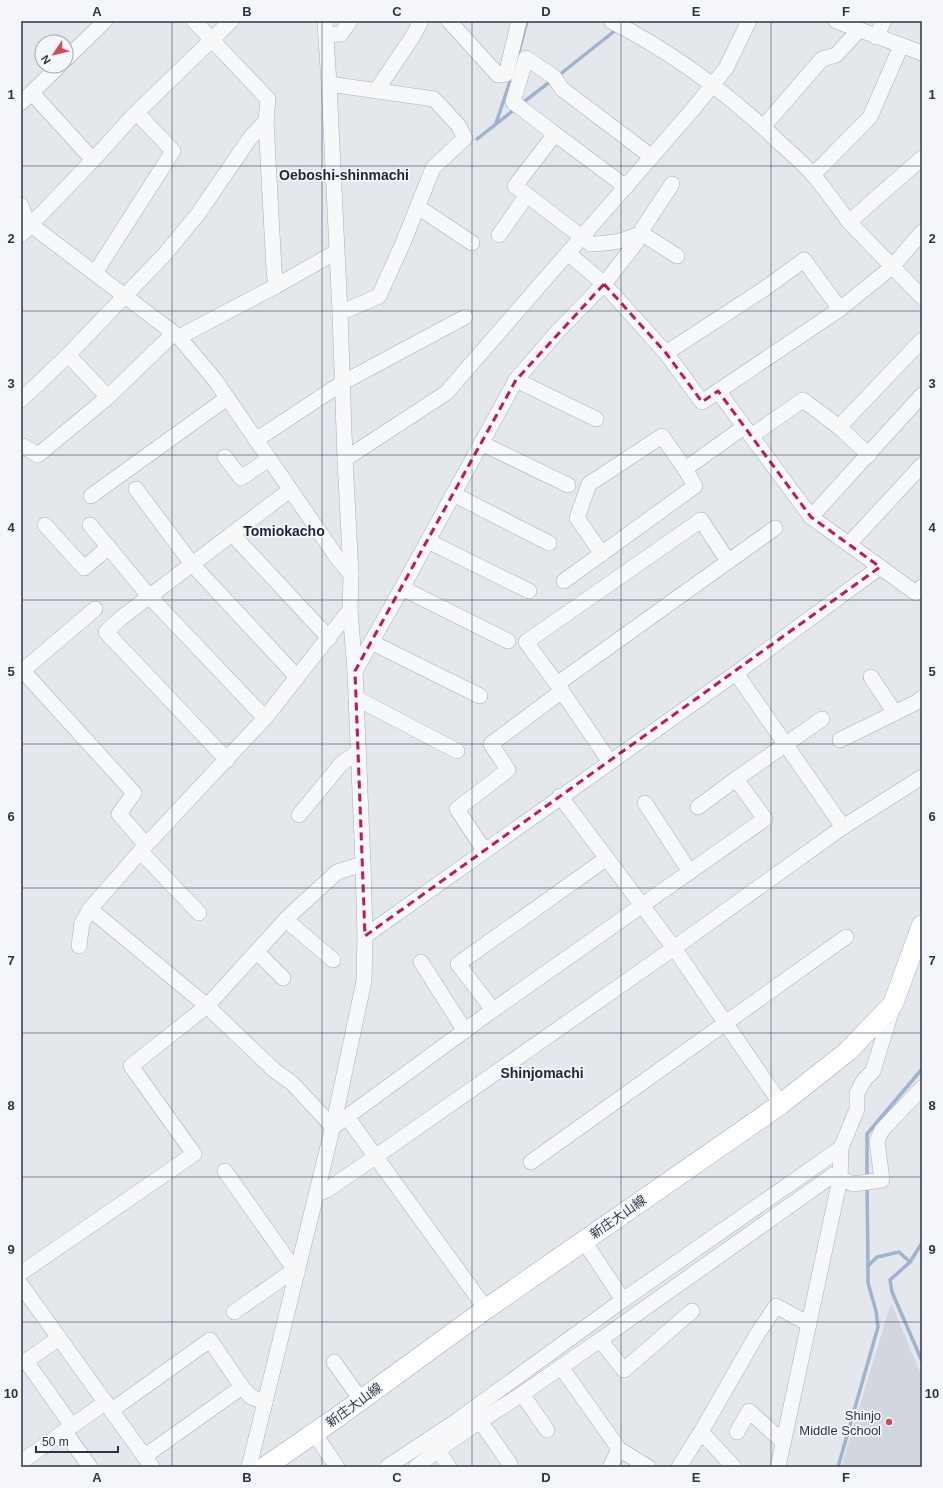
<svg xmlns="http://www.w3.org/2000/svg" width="943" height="1488" viewBox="0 0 943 1488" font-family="Arial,'Noto Sans JP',sans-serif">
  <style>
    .built { fill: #d2d6de }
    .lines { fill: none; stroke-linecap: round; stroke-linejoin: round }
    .stream { stroke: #9fb4cc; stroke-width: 3.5 }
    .minor-casing { stroke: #a9aeb7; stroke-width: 16 }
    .major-casing { stroke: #a3abb8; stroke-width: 21 }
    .minor { stroke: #f7f8fa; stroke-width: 15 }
    .major { stroke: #fff; stroke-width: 20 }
    .marked { fill: none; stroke: #c2185b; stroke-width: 3; stroke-dasharray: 8 5; stroke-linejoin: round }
    .grid { fill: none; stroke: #2b3445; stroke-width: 1; stroke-opacity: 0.55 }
    .poi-dot { fill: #d1495b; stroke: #f4f6f9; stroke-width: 1.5 }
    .labels { text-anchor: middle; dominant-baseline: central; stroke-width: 3.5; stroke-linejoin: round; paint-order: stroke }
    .street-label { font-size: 13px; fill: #2b3445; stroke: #f4f6f9 }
    .poi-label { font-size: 13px; fill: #2b3445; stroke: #f4f6f9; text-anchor: end }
    .neighbourhood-label { font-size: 14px; font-weight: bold; fill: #1d2536; stroke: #f4f6f9 }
    .neatline { fill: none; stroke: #2b3445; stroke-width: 1.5 }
    .grid-label { font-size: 13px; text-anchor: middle; font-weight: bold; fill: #2b3445 }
  </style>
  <rect width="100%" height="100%" fill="#e4e7ec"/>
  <path class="built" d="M891 1303 922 1377V1467H841Z"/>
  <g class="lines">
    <g class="stream">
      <path d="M515 66 527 21"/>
      <path d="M558 76 617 29"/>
      <path d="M521 104 551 81"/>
      <path d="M496 123 512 76"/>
      <path d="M477 139 515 109"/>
      <path d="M867 1177V1134L922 1069"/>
      <path d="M867 1186 868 1266"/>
      <path d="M922 1243 910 1262 890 1280 892 1292 922 1361"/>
      <path d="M838 1467 878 1327 876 1311 868 1283V1266L877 1257 899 1252 910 1262"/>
    </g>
    <g class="minor-casing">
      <g id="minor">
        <path d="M194 21 268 99 266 121 274 270 276 286"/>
        <path d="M449 21 498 75 506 74 519 21"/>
        <path d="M611 21C674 53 731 96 781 144 792 154 804 164 814 176 826 190 837 206 849 222"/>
        <path d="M836 21 922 53"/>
        <path d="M326 35 341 34 350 21"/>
        <path d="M876 37 884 21"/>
        <path d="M66 59 105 21"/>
        <path d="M329 84 434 99 458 125 465 138 433 168 403 243 379 296 340 313"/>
        <path d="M376 91 413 36 421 21"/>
        <path d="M32 93 93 160"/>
        <path d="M21 103 59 66"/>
        <path d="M763 127 822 59 836 55 859 30"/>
        <path d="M555 134 513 102 526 58 554 77 562 89 652 157"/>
        <path d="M922 158 849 222 922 297"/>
        <path d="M813 175 870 117 901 46"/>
        <path d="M626 187 555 134 515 186 591 244C612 243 622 242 641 233L677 256"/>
        <path d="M21 205 25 216 31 225 179 337 215 380 338 559 351 574"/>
        <path d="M418 207 472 243"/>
        <path d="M21 235 93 160 131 118 231 21"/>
        <path d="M499 235 527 195"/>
        <path d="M568 253 604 284 666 353 702 402 840 309 892 267 922 232"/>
        <path d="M95 273 173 151 137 113"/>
        <path d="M179 337 276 286 336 252"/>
        <path d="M666 353 764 289 804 260 840 309"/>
        <path d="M68 355 108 397 173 334"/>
        <path d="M516 380 596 419"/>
        <path d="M718 391 811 517 916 593 922 587"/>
        <path d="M21 400 68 355 165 254 198 214 250 138 266 121"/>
        <path d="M839 427 922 340"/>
        <path d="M751 436 803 400 839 427 869 455"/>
        <path d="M256 440 342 383 465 317"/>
        <path d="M481 443 568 485"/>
        <path d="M21 449 23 446 38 455 108 397"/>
        <path d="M225 457 241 478 269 459"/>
        <path d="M345 459 446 393 694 108 726 68 749 21"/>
        <path d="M685 469 744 427"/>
        <path d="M136 489 192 564 297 677"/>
        <path d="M453 494 549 543"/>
        <path d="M91 496 227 398"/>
        <path d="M811 517 922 395"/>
        <path d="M45 525 84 568 109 547"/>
        <path d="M90 525 149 596 265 718"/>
        <path d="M232 534 329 638"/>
        <path d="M428 541 529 591"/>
        <path d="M849 544 922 465"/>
        <path d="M564 581 695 486 685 469 662 436 589 484 577 518 602 554"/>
        <path d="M402 588 508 641"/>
        <path d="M371 642 480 696"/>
        <path d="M23 671 134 793 119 814 146 845 265 718 350 610"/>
        <path d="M355 671 402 588 516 380 558 331 604 284 636 243 643 228 672 184"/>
        <path d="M21 672 95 609"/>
        <path d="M736 673 843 827"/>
        <path d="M871 677 895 713"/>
        <path d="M557 684 775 528"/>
        <path d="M356 698 457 751"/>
        <path d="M840 740 915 703 922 698"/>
        <path d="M227 760 106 632 121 618 290 490"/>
        <path d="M610 762 557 684 526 642 701 520 728 561"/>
        <path d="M560 796 674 948 781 1104"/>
        <path d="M645 803 690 872"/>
        <path d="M698 807 736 779"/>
        <path d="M299 815 341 764 358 752"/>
        <path d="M484 850 457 809 508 770 491 744 562 691"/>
        <path d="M140 851 199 913"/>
        <path d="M90 909 146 845"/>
        <path d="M286 920 333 960"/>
        <path d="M365 936 736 673 880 567"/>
        <path d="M79 946 82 923 90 909 207 1006 274 1070 292 1083 333 1127 493 1010 765 819 736 779 822 719"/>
        <path d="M257 952 283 978"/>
        <path d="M421 962 465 1031"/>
        <path d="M493 1010 458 964 607 858"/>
        <path d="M347 1117 486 1309"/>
        <path d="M531 1162 846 937"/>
        <path d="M225 1171 297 1273 287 1275 234 1312"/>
        <path d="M317 1194 327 1190 375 1157 674 948 843 827 922 777"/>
        <path d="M584 1241 623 1300 841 1148"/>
        <path d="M21 1273 194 1154 131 1066 207 1006 288 917 337 872 363 864"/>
        <path d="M21 1285 152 1467"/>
        <path d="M59 1338 26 1361 72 1426"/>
        <path d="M600 1340 833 1175 853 1184 882 1180 877 1141 882 1130 922 1088"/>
        <path d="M334 1362 361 1400"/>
        <path d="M561 1367 600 1340 624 1370 692 1311"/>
        <path d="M242 1387 251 1397 265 1402"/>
        <path d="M522 1394 561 1367 619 1449 610 1467"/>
        <path d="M112 1410 210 1340 242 1387 145 1456"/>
        <path d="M480 1421 522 1394 547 1430"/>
        <path d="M65 1432 90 1467"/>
        <path d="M701 1432 756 1336 776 1306 809 1324"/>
        <path d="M737 1432 749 1411 783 1442"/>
        <path d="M314 1433 337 1467"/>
        <path d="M619 1449 648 1467"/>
        <path d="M438 1450 480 1421 510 1464"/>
        <path d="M21 1462 106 1402"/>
        <path d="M249 1467 334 1122 364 981 365 936 363 864 355 671 350 610 351 574 345 459 340 313 329 84 325 21"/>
        <path d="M387 1467 455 1422 623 1300"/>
        <path d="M416 1467 438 1450 449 1467"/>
        <path d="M679 1467 701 1432 734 1467"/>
        <path d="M778 1467 840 1179 841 1148 857 1109V1093L864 1080 873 1071 893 1006"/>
      </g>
    </g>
    <g class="major-casing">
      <path id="major" d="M265 1467 339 1416 486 1309 781 1104 848 1051 893 1004 922 925"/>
    </g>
    <use href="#minor" class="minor"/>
    <use href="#major" class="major"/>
  </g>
  <path class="marked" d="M604 284 666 353 702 402 718 391 811 517 880 567 365 936 355 671 516 380Z"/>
  <path class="grid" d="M172 21V1467M322 21V1467M472 21V1467M621 21V1467M771 21V1467M21 166H922M21 311H922M21 455H922M21 600H922M21 744H922M21 888H922M21 1033H922M21 1177H922M21 1322H922"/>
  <circle class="poi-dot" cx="889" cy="1422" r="4"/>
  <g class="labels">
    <g class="street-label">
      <text transform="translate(618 1217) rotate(-35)">新庄大山線</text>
      <text transform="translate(354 1405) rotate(-36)">新庄大山線</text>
    </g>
    <g class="poi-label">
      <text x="881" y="1415">Shinjo<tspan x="881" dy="15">Middle School</tspan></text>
    </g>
    <g class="neighbourhood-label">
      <text x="344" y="175">Oeboshi-shinmachi</text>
      <text x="284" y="531">Tomiokacho</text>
      <text x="542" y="1073">Shinjomachi</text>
    </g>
  </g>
  <rect width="943" height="1488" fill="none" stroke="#f4f6f9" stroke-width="44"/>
  <g transform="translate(54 54) rotate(235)"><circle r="19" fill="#f4f6f9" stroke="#a4a8b1"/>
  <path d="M0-3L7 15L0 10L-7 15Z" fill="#d1495b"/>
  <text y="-6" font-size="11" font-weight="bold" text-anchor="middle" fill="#2b3445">N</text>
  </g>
  <path d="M36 1446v6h82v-6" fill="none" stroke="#2b3445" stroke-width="2"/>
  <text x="42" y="1446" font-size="12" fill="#2b3445" stroke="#f4f6f9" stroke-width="3" paint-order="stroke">50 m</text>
  <rect x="22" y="22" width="899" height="1444" class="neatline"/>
  <g class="grid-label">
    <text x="97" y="16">A</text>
    <text x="247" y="16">B</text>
    <text x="397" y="16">C</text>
    <text x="546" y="16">D</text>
    <text x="696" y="16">E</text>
    <text x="846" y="16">F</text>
    <text x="11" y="99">1</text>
    <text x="932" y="99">1</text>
    <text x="11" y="243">2</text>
    <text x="932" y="243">2</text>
    <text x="11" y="388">3</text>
    <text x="932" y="388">3</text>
    <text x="11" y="532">4</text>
    <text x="932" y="532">4</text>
    <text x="11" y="676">5</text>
    <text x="932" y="676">5</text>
    <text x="11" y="821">6</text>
    <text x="932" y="821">6</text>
    <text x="11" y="965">7</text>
    <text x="932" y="965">7</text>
    <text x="11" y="1110">8</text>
    <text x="932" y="1110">8</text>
    <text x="11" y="1254">9</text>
    <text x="932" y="1254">9</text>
    <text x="11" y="1398">10</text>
    <text x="932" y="1398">10</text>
    <text x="97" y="1482">A</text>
    <text x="247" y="1482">B</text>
    <text x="397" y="1482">C</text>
    <text x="546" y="1482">D</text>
    <text x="696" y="1482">E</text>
    <text x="846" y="1482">F</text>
  </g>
</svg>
